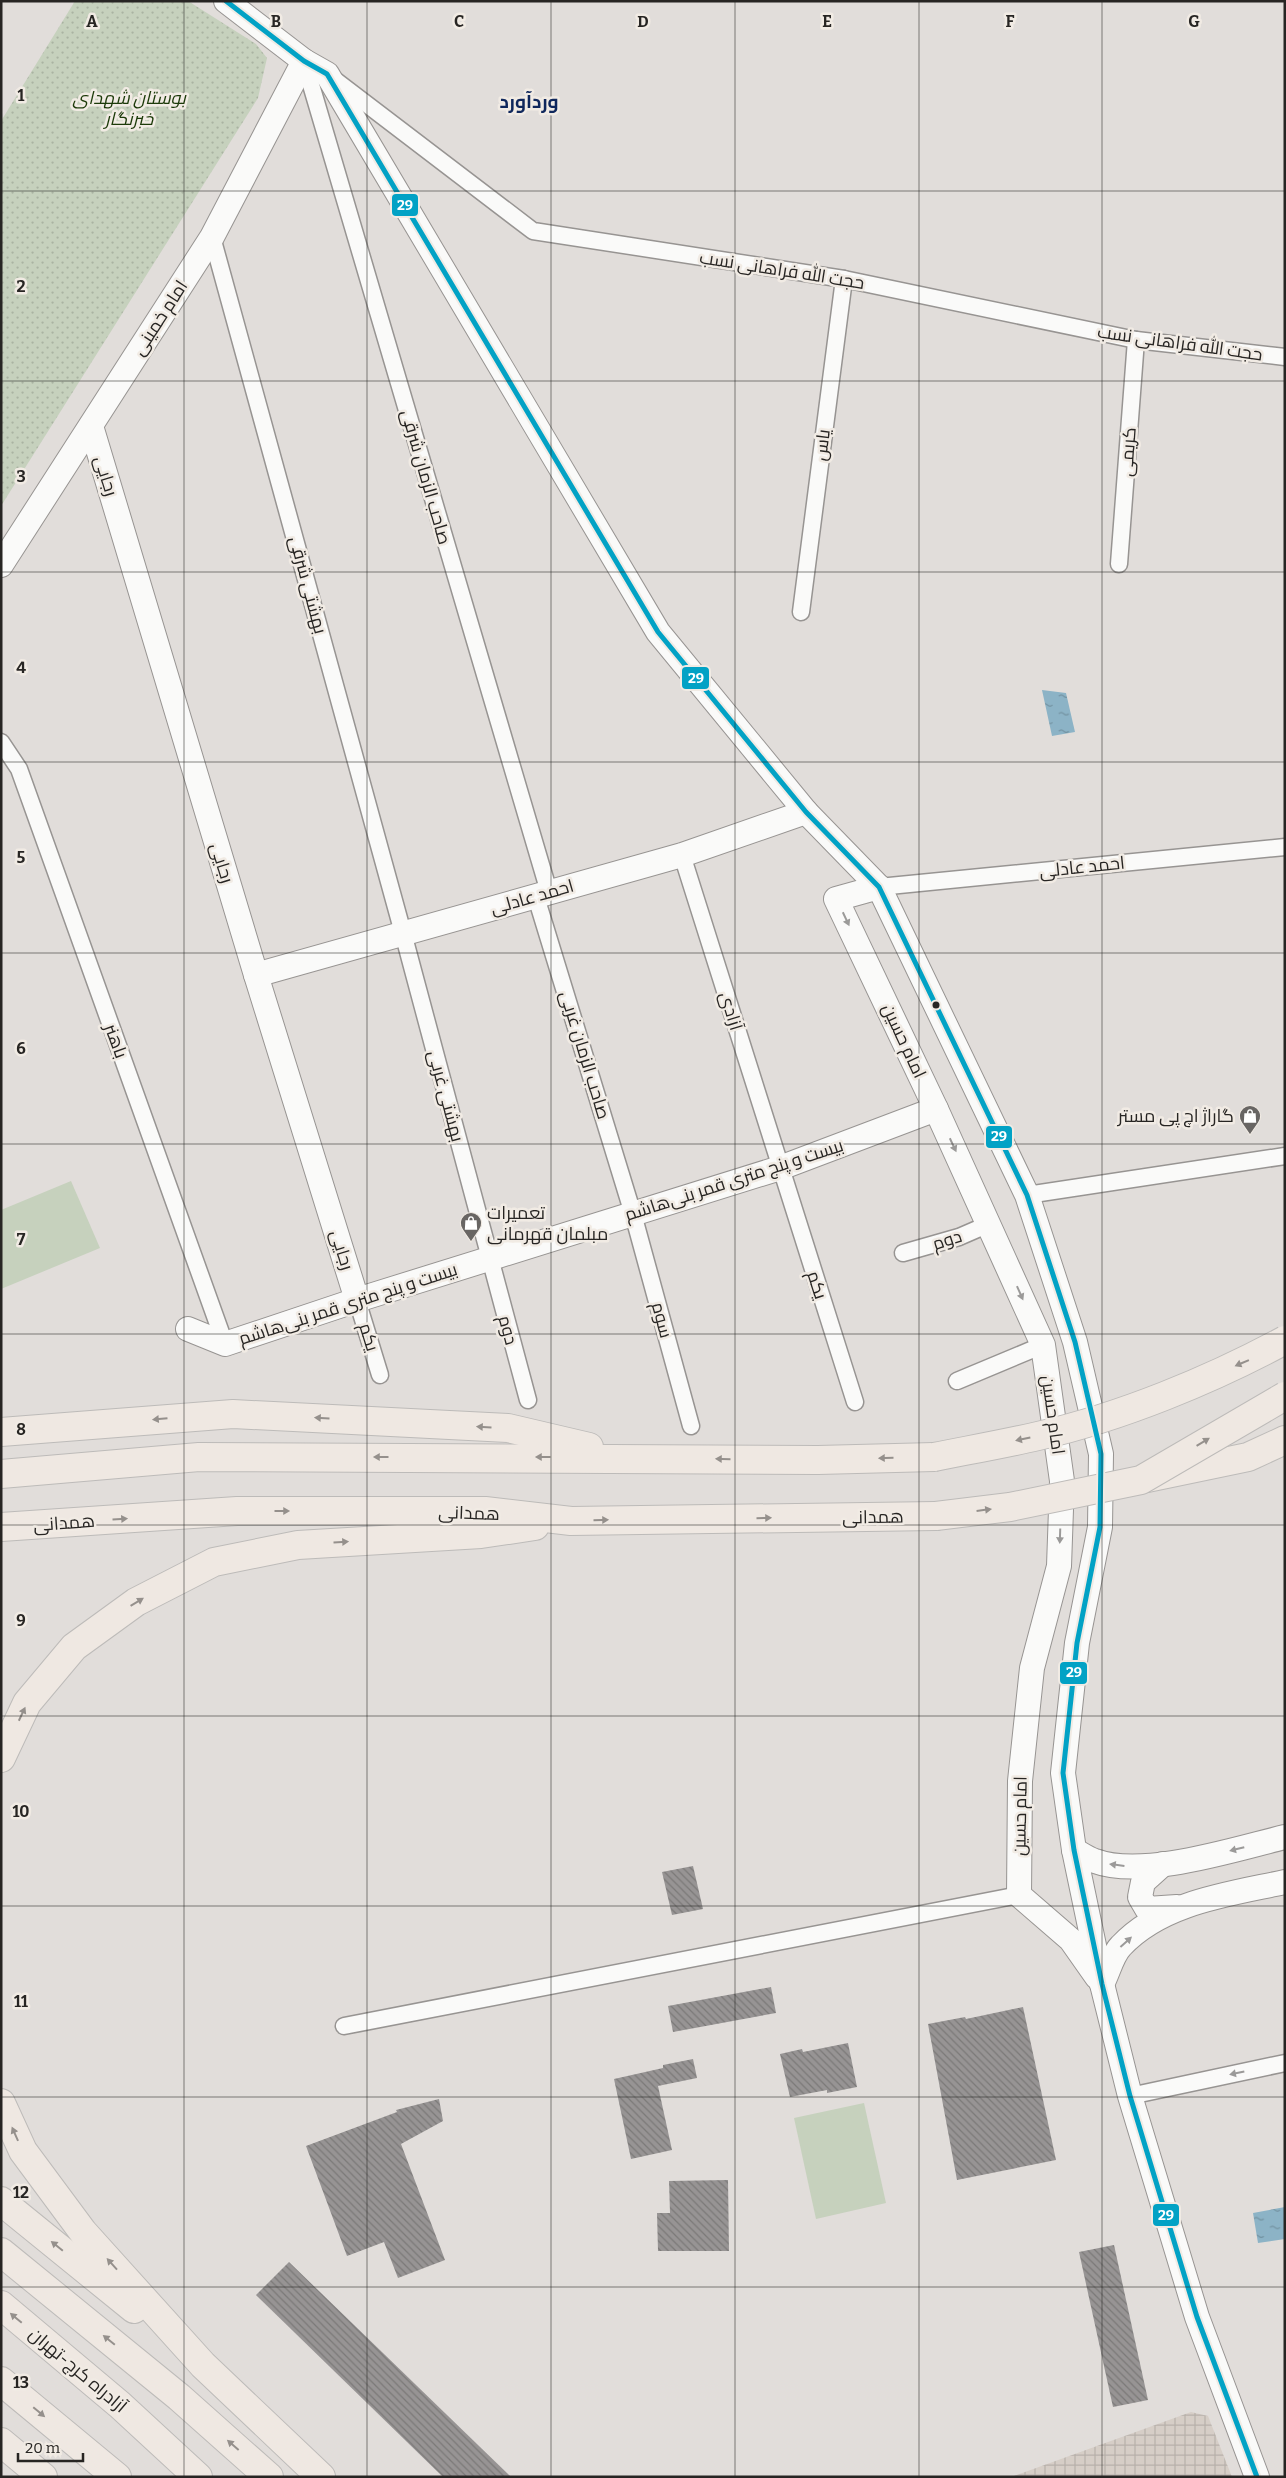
<svg xmlns="http://www.w3.org/2000/svg" width="1286" height="2478" viewBox="0 0 1286 2478" font-family="Bitter,Cairo,serif">
  <style>
    .industrial { fill: url(#industrial-grid) }
    .grass { fill: #c6d1bd }
    .park { fill: url(#park-dots) }
    .water { fill: url(#water-ripples) }
    .building { fill: url(#building-back-hatch) }
    .lines { fill: none; stroke-linecap: round; stroke-linejoin: round }
    .street-casing { stroke: #979492; stroke-width: 19 }
    .secondary-casing { stroke: #979492; stroke-width: 26 }
    .highway-casing { stroke: #bdbbb9; stroke-width: 30 }
    .street { stroke: #fafaf9; stroke-width: 16 }
    .secondary { stroke: #fafaf9; stroke-width: 24 }
    .highway { stroke: #efe8e2; stroke-width: 28 }
    .highway-bridge-casing { stroke: #bdbbb9; stroke-width: 30; stroke-linecap: butt }
    .highway-bridge { stroke: #efe8e2; stroke-width: 28 }
    .bus-1-casing { stroke: #f1ebe4; stroke-width: 9 }
    .bus-1 { stroke: #02a2c5; stroke-width: 5 }
    .oneway { fill: #9b9a99 }
    .oneway2 { fill: #95908c }
    .grid { fill: none; stroke: #272523; stroke-width: 1; stroke-opacity: 0.55 }
    .bus-dot { fill: #272523; stroke: #f1ebe4; stroke-width: 2 }
    .labels { text-anchor: middle; dominant-baseline: central; stroke-width: 5; stroke-linejoin: round; paint-order: stroke }
    .park-label { font-size: 18px; font-style: italic; fill: #1c3a09; stroke: #f1ebe4 }
    .street-label { font-size: 18px; fill: #272523; stroke: #f1ebe4 }
    .poi-label { font-size: 18px; fill: #272523; stroke: #f1ebe4; text-anchor: end }
    .neighbourhood-label { font-size: 19px; font-weight: bold; fill: #0f275c; stroke: #f1ebe4 }
    .grid-label { font-size: 16px; text-anchor: middle; font-weight: bold; fill: #272523; stroke: #f1ebe4; stroke-width: 5; stroke-linejoin: round; paint-order: stroke }
    .line-badge { stroke: #f1ebe4; stroke-width: 2 }
    .badge-label { font-size: 14px; text-anchor: middle; font-weight: bold; fill: #fff }
  </style>
  <defs>
    <pattern id="industrial-grid" width="8" height="8" patternUnits="userSpaceOnUse" patternTransform="scale(1.25)"><rect width="8" height="8" fill="#d6cec7"/><path d="M0 4h8M4 0v8" fill="none" stroke="#b8b1ab"/></pattern>
    <pattern id="park-dots" width="8" height="8" patternUnits="userSpaceOnUse" patternTransform="scale(1.25)"><rect width="8" height="8" fill="#c6d1bd"/><path d="M2 2h.1M6 6h.1" fill="none" stroke="#aab3a2" stroke-width="1.8" stroke-linecap="round"/></pattern>
    <pattern id="water-ripples" width="26" height="14" patternUnits="userSpaceOnUse" patternTransform="scale(1.25)"><rect width="26" height="14" fill="#8cb3c6"/><path d="M2 4q2-2 4 0t4 0M15 11q2-2 4 0t4 0" fill="none" stroke="#7291a0"/></pattern>
    <pattern id="building-back-hatch" width="6" height="6" patternUnits="userSpaceOnUse" patternTransform="scale(1.25)"><rect width="6" height="6" fill="#979494"/><path d="M-1 5l2 2M0 0l6 6M5-1l2 2" fill="none" stroke="#7b7978"/></pattern>
  </defs>
  <rect width="100%" height="100%" fill="#e1ddda"/>
  <path class="industrial" d="M1191 2412 1208 2416 1232 2477H1011Z"/>
  <g class="grass">
    <path d="M71 1181 100 1248 1 1289V1210Z"/>
    <path d="M864 2103 886 2203 816 2219 794 2118Z"/>
  </g>
  <path class="park" d="M75 1H188L256 44 267 58 258 98 1 506V121Z"/>
  <g class="water">
    <path d="M1042 690 1066 693 1075 732 1052 736Z"/>
    <path d="M1285 2207V2239L1258 2243 1253 2213Z"/>
  </g>
  <g class="building">
    <path d="M693 1866 703 1909 672 1915 662 1872Z"/>
    <path d="M771 1987 776 2013 673 2032 668 2006Z"/>
    <path d="M1023 2007 1056 2160 957 2180 928 2024 965 2017 966 2019Z"/>
    <path d="M848 2043 857 2087 827 2093V2090L790 2097 780 2054 802 2049 803 2052Z"/>
    <path d="M693 2059 697 2078 658 2086 672 2150 631 2159 614 2079 663 2068V2065Z"/>
    <path d="M439 2099 443 2121 401 2144 445 2260 398 2278 384 2242 347 2256 306 2146 397 2112 396 2110Z"/>
    <path d="M728 2180 729 2251H658L657 2213H670L669 2181Z"/>
    <path d="M1114 2245 1148 2400 1113 2407 1079 2252Z"/>
    <path d="M289 2262 511 2477H443L256 2295Z"/>
  </g>
  <g class="lines">
    <g class="street-casing">
      <g id="street">
        <path d="M304 61 549 892"/>
        <path d="M335 80 533 231 844 279 1136 340 1285 357"/>
        <path d="M212 237 403 933 528 1400"/>
        <path d="M1119 564 1136 340"/>
        <path d="M801 612 844 279"/>
        <path d="M1 742 19 769 225 1344"/>
        <path d="M682 855 855 1402"/>
        <path d="M879 887 1285 847"/>
        <path d="M536 897 633 1214 691 1426"/>
        <path d="M1027 1195 1285 1156"/>
        <path d="M903 1253 959 1237 989 1224"/>
        <path d="M357 1300 380 1375"/>
        <path d="M957 1381 1043 1345"/>
        <path d="M344 2026 1019 1895"/>
        <path d="M1130 2096 1285 2063"/>
      </g>
    </g>
    <g class="secondary-casing">
      <g id="secondary">
        <path d="M226 1 304 61 327 74 658 632 806 812 879 887 1027 1195 1075 1342 1101 1454 1100 1527 1077 1643 1063 1773 1074 1850 1102 1984 1130 2096 1197 2317 1257 2477"/>
        <path d="M91 426 256 975 357 1300"/>
        <path d="M1 565 212 237 304 61"/>
        <path d="M879 887 836 899 936 1109 1043 1345 1062 1481 1059 1566 1032 1668 1020 1781 1019 1895 1071 1940 1097 1977"/>
        <path d="M256 975 682 855 806 812"/>
        <path d="M188 1329 225 1344 357 1300 780 1168 936 1109"/>
        <path d="M1074 1850C1081 1854 1088 1859 1095 1861 1143 1879 1235 1849 1285 1837"/>
        <path d="M1163 1864 1143 1882 1140 1897 1147 1909 1177 1907"/>
        <path d="M1102 1984C1108 1973 1112 1955 1121 1946 1162 1902 1230 1894 1285 1882"/>
      </g>
    </g>
    <g class="highway-casing">
      <g id="highway">
        <path d="M1 1432 233 1414 508 1428 589 1447"/>
        <path d="M1 1474 199 1457 818 1460 934 1457"/>
        <path d="M1147 1478 1248 1457 1285 1440"/>
        <path d="M1 1527 237 1511H485L571 1521 936 1516"/>
        <path d="M1 1758 27 1703 74 1647 136 1602 214 1562 298 1545 481 1534 535 1526"/>
        <path d="M1 2103 23 2151 83 2232 203 2365 321 2477"/>
        <path d="M1 2201 134 2309"/>
        <path d="M1 2252 179 2397 269 2477"/>
        <path d="M1 2305 120 2405 198 2477"/>
        <path d="M1 2381 117 2477"/>
        <path d="M1 2442 43 2477"/>
      </g>
    </g>
    <use href="#street" class="street"/>
    <use href="#secondary" class="secondary"/>
    <use href="#highway" class="highway"/>
    <g class="highway-bridge-casing">
      <g id="highway-bridge">
        <path d="M934 1457C969 1450 1004 1444 1038 1436 1121 1417 1211 1380 1285 1340"/>
        <path d="M936 1516 1010 1507 1141 1480 1285 1396"/>
      </g>
    </g>
    <use href="#highway-bridge" class="highway-bridge"/>
    <g class="bus-1-casing">
      <path id="bus-1" d="M226 1 304 61 327 74 658 632 806 812 879 887 1027 1195 1075 1342 1101 1454 1100 1527 1077 1643 1063 1773 1074 1850 1102 1984 1130 2096 1197 2317 1257 2477"/>
    </g>
    <use href="#bus-1" class="bus-1"/>
  </g>
  <defs><path id="oneway-solid" d="M-6-.8H1V-3.2L6.5 0L1 3.2V.8H-6Z" transform="scale(1.25)"/></defs>
  <g class="oneway">
    <use href="#oneway-solid" transform="translate(846 919) rotate(65)"/>
    <use href="#oneway-solid" transform="translate(953 1145) rotate(65)"/>
    <use href="#oneway-solid" transform="translate(1020 1293) rotate(66)"/>
    <use href="#oneway-solid" transform="translate(1060 1536) rotate(92)"/>
    <use href="#oneway-solid" transform="translate(1237 1849) rotate(166)"/>
    <use href="#oneway-solid" transform="translate(1117 1865) rotate(-173)"/>
    <use href="#oneway-solid" transform="translate(1126 1942) rotate(-42)"/>
    <use href="#oneway-solid" transform="translate(1237 2073) rotate(168)"/>
  </g>
  <g class="oneway2">
    <use href="#oneway-solid" transform="translate(1242 1363) rotate(157)"/>
    <use href="#oneway-solid" transform="translate(322 1418) rotate(-177)"/>
    <use href="#oneway-solid" transform="translate(160 1419) rotate(175)"/>
    <use href="#oneway-solid" transform="translate(484 1427) rotate(-177)"/>
    <use href="#oneway-solid" transform="translate(1023 1439) rotate(168)"/>
    <use href="#oneway-solid" transform="translate(1203 1442) rotate(-31)"/>
    <use href="#oneway-solid" transform="translate(381 1457) rotate(-180)"/>
    <use href="#oneway-solid" transform="translate(543 1457) rotate(-180)"/>
    <use href="#oneway-solid" transform="translate(886 1458) rotate(179)"/>
    <use href="#oneway-solid" transform="translate(723 1459) rotate(-179)"/>
    <use href="#oneway-solid" transform="translate(984 1510) rotate(-7)"/>
    <use href="#oneway-solid" transform="translate(282 1511)"/>
    <use href="#oneway-solid" transform="translate(764 1518) rotate(-1)"/>
    <use href="#oneway-solid" transform="translate(120 1519) rotate(-4)"/>
    <use href="#oneway-solid" transform="translate(601 1520) rotate(-1)"/>
    <use href="#oneway-solid" transform="translate(341 1542) rotate(-3)"/>
    <use href="#oneway-solid" transform="translate(137 1602) rotate(-31)"/>
    <use href="#oneway-solid" transform="translate(22 1714) rotate(-65)"/>
    <use href="#oneway-solid" transform="translate(15 2134) rotate(-114)"/>
    <use href="#oneway-solid" transform="translate(57 2246) rotate(-141)"/>
    <use href="#oneway-solid" transform="translate(112 2264) rotate(-132)"/>
    <use href="#oneway-solid" transform="translate(16 2318) rotate(-140)"/>
    <use href="#oneway-solid" transform="translate(109 2340) rotate(-141)"/>
    <use href="#oneway-solid" transform="translate(39 2412) rotate(40)"/>
    <use href="#oneway-solid" transform="translate(233 2445) rotate(-139)"/>
  </g>
  <path class="grid" d="M184 1V2477M367 1V2477M551 1V2477M735 1V2477M919 1V2477M1102 1V2477M1 191H1285M1 381H1285M1 572H1285M1 762H1285M1 953H1285M1 1144H1285M1 1334H1285M1 1525H1285M1 1716H1285M1 1906H1285M1 2097H1285M1 2287H1285"/>
  <defs>
    <g id="shop-pin" transform="scale(1.125)"><path d="M0 17L-7.5 6A9.5 9.5 0 1 1 7.5 6Z" fill="#686563" stroke="#f1ebe4"/><path d="M-5-2.5h2.3a2.7 3.5 0 0 1 5.4 0H5L5.5 6h-11ZM-1.5-2.5h3a1.5 2.3 0 0 0-3 0Z" fill="#fff"/></g>
  </defs>
  <g fill-rule="evenodd">
    <use href="#shop-pin" x="1250" y="1116"/>
    <use href="#shop-pin" x="471" y="1223"/>
  </g>
  <circle class="bus-dot" cx="936" cy="1005" r="4.5"/>
  <g class="labels">
    <g class="park-label">
      <text x="129" y="98">بوستان شهدای<tspan x="129" dy="21">خبرنگار</tspan></text>
    </g>
    <g class="street-label">
      <text transform="translate(782 270) rotate(9)">حجت الله فراهانی نسب</text>
      <text transform="translate(160 318) rotate(-57)">امام خمینی</text>
      <text transform="translate(1180 343) rotate(8)">حجت الله فراهانی نسب</text>
      <text transform="translate(822 445) rotate(-83)">یاس</text>
      <text transform="translate(1128 452) rotate(-86)">کریمی</text>
      <text transform="translate(106 476) rotate(73)">رجایی</text>
      <text transform="translate(426 477) rotate(74)">صاحب الزمان شرقی</text>
      <text transform="translate(308 585) rotate(75)">بهشتی شرقی</text>
      <text transform="translate(222 863) rotate(73)">رجایی</text>
      <text transform="translate(1082 867) rotate(-6)">احمد عادلی</text>
      <text transform="translate(532 897) rotate(-16)">احمد عادلی</text>
      <text transform="translate(731 1011) rotate(73)">آزادی</text>
      <text transform="translate(116 1041) rotate(70)">باهنر</text>
      <text transform="translate(904 1041) rotate(65)">امام حسین</text>
      <text transform="translate(585 1055) rotate(73)">صاحب الزمان غربی</text>
      <text transform="translate(446 1096) rotate(75)">بهشتی غربی</text>
      <text transform="translate(734 1180) rotate(-18)">بیست و پنج متری قمر بنی‌هاشم</text>
      <text transform="translate(947 1240) rotate(-18)">دوم</text>
      <text transform="translate(342 1250) rotate(73)">رجایی</text>
      <text transform="translate(817 1285) rotate(72)">یکم</text>
      <text transform="translate(348 1304) rotate(-18)">بیست و پنج متری قمر بنی‌هاشم</text>
      <text transform="translate(662 1320) rotate(75)">سوم</text>
      <text transform="translate(508 1330) rotate(75)">دوم</text>
      <text transform="translate(369 1337) rotate(73)">یکم</text>
      <text transform="translate(1053 1415) rotate(82)">امام حسین</text>
      <text transform="translate(469 1513) rotate(2)">همدانی</text>
      <text transform="translate(873 1517) rotate(-1)">همدانی</text>
      <text transform="translate(64 1523) rotate(-4)">همدانی</text>
      <text transform="translate(1020 1816) rotate(-89)">امام حسین</text>
      <text transform="translate(78 2370) rotate(40)">آزادراه کرج-تهران</text>
    </g>
    <g class="poi-label">
      <text x="1234" y="1116">گاراژ اچ پی مستر</text>
      <text x="487" y="1213" text-anchor="start">تعمیرات<tspan x="487" dy="21">مبلمان قهرمانی</tspan></text>
    </g>
    <g class="neighbourhood-label">
      <text x="529" y="101">وردآورد</text>
    </g>
  </g>
  <g class="grid-label">
    <text x="92" y="27">A</text>
    <text x="276" y="27">B</text>
    <text x="459" y="27">C</text>
    <text x="643" y="27">D</text>
    <text x="827" y="27">E</text>
    <text x="1010" y="27">F</text>
    <text x="1194" y="27">G</text>
    <text x="21" y="101">1</text>
    <text x="21" y="292">2</text>
    <text x="21" y="482">3</text>
    <text x="21" y="673">4</text>
    <text x="21" y="863">5</text>
    <text x="21" y="1054">6</text>
    <text x="21" y="1245">7</text>
    <text x="21" y="1435">8</text>
    <text x="21" y="1626">9</text>
    <text x="21" y="1817">10</text>
    <text x="21" y="2007">11</text>
    <text x="21" y="2198">12</text>
    <text x="21" y="2388">13</text>
  </g>
  <g class="line-badge">
    <rect x="391" y="193" width="28" height="24" rx="5" fill="#02a2c5"/>
    <rect x="681" y="666" width="29" height="24" rx="5" fill="#02a2c5"/>
    <rect x="985" y="1125" width="28" height="24" rx="5" fill="#02a2c5"/>
    <rect x="1059" y="1661" width="29" height="24" rx="5" fill="#02a2c5"/>
    <rect x="1152" y="2203" width="28" height="24" rx="5" fill="#02a2c5"/>
  </g>
  <g class="badge-label">
    <text x="405" y="210">29</text>
    <text x="696" y="683">29</text>
    <text x="999" y="1141">29</text>
    <text x="1074" y="1677">29</text>
    <text x="1166" y="2220">29</text>
  </g>
  <rect width="1286" height="2478" fill="none" stroke="#272523" stroke-width="5"/>
  <path d="M18 2453v8h65v-8" fill="none" stroke="#272523" stroke-width="2.5"/>
  <text x="25" y="2453" font-size="15" fill="#272523" stroke="#f1ebe4" stroke-width="4" paint-order="stroke">20 m</text>
</svg>
